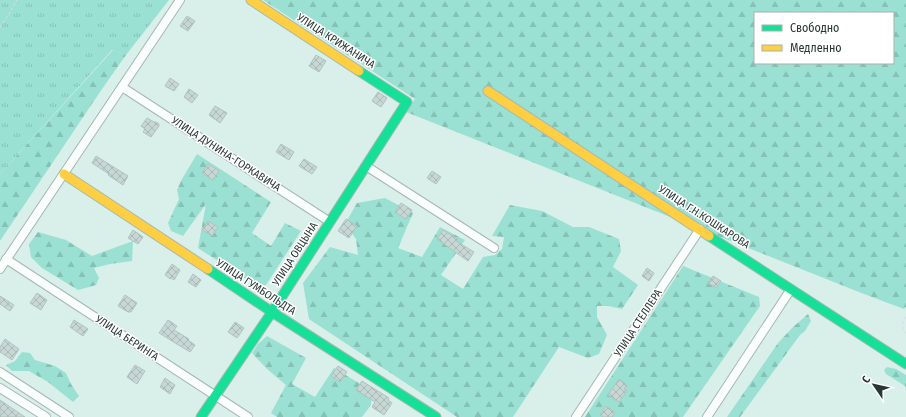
<svg xmlns="http://www.w3.org/2000/svg" width="906" height="417" viewBox="0 0 906 417" font-family="'Fira Sans Condensed',sans-serif">
  <style>
    .grass { fill: url(#grass-tufts) }
    .forest { fill: url(#forest-firs); fill-rule: evenodd }
    .building { fill: url(#building-cross-hatch); stroke: #b2c3bf }
    .lines { fill: none; stroke-linecap: round; stroke-linejoin: round }
    .street-casing { stroke: #a6b7b4; stroke-width: 10 }
    .fast-casing { stroke: #a6b7b4; stroke-width: 11 }
    .slow-casing { stroke: #a6b7b4; stroke-width: 11 }
    .path { stroke: #d8dfdd; stroke-width: 1; stroke-dasharray: 3 2; stroke-linecap: butt }
    .street { stroke: #f9fdfc; stroke-width: 8 }
    .fast { stroke: #16e098; stroke-width: 9 }
    .slow { stroke: #ffcf43; stroke-width: 9 }
    .labels { text-anchor: middle; dominant-baseline: central; stroke-width: 3; stroke-linejoin: round; paint-order: stroke }
    .street-label { font-size: 11px; fill: #283734; stroke: #fff }
  </style>
  <defs>
    <pattern id="grass-tufts" width="24" height="20" patternUnits="userSpaceOnUse"><rect width="24" height="20" fill="#9ae1d3"/><path d="M3 7l-1-3M5 7V3M7 7l1-3M15 17l-1-3M17 17v-4M19 17l1-3" fill="none" stroke="#85c2b6"/></pattern>
    <pattern id="forest-firs" width="22" height="20" patternUnits="userSpaceOnUse"><rect width="22" height="20" fill="#9ae1d3"/><path d="M5 1l3.5 6h-7zM16 11l3.5 6h-7z" fill="#85c2b6"/></pattern>
    <pattern id="building-cross-hatch" width="8" height="8" patternUnits="userSpaceOnUse"><rect width="8" height="8" fill="#c6d7d4"/><path d="M0 0l8 8M0 8l8-8" fill="none" stroke="#aab9b7"/></pattern>
  </defs>
  <rect width="100%" height="100%" fill="#d9efea"/>
  <path class="grass" d="M0 0H169L126 55 112 50 0 174Z"/>
  <g class="forest">
    <path d="M263 0H906V307L904 309 864 294 406 112 415 99ZM755 13H893V63H755Z"/>
    <path d="M113 50 126 55 102 89 0 241V174Z"/>
    <path d="M197 154 271 202 252 233 271 246 285 223 301 231 266 285 258 287 198 248 206 204 183 236 171 231 168 223 179 199 177 190 182 179Z"/>
    <path d="M385 198 413 213 398 248 422 257 440 227 465 240 441 275 463 289 483 257 495 255 502 249 504 237 492 236 510 205 542 211 573 227H589L619 239 621 251 613 267 638 285 622 309 608 306H597V317L607 335 599 354 588 358 559 347 513 417H457L309 319 303 283 330 247 358 255 356 239 345 224 357 203Z"/>
    <path d="M38 232 66 240 92 256 133 241 132 261 110 264 94 268 99 278 96 285 78 290 42 268 31 257 29 244Z"/>
    <path d="M683 266 759 297 760 306 683 417H585Z"/>
    <path d="M808 314 811 321 805 331 800 335 740 417H727L778 343 793 327Z"/>
    <path d="M267 336 306 358 292 384 315 397 334 368 372 391 371 405 362 417H277L271 413 286 385 267 369 252 353 258 344Z"/>
    <path d="M22 352 30 353 35 360 55 366 66 373 71 384 79 396 73 402 48 382 29 371H12L6 365 15 361Z"/>
    <path d="M887 367 896 369 906 375V389L905 386 886 374 884 370Z"/>
  </g>
  <g class="building">
    <path d="M187 16 195 21 188 31 180 26Z"/>
    <path d="M316 55 326 61 319 72 309 66Z"/>
    <path d="M170 78 179 84 174 91 165 86Z"/>
    <path d="M189 89 198 95 192 103 184 97Z"/>
    <path d="M378 92 387 98 381 107 372 101Z"/>
    <path d="M215 106 227 113 220 123 209 115Z"/>
    <path d="M147 118 154 122H156L159 124V126L151 137 143 132 145 129 141 126Z"/>
    <path d="M281 144 294 152 289 160 276 152Z"/>
    <path d="M96 156 128 176 123 185 108 175 109 174 92 163Z"/>
    <path d="M304 159 317 167 312 174 299 166Z"/>
    <path d="M208 164 219 171 213 180 202 173Z"/>
    <path d="M432 171 441 177 436 184 427 178Z"/>
    <path d="M401 203 412 210 406 219 395 212Z"/>
    <path d="M346 219 357 226 349 238 338 231Z"/>
    <path d="M208 221 218 227 212 236 202 230Z"/>
    <path d="M133 230 143 237 138 244 128 238Z"/>
    <path d="M443 230 458 239 456 241 474 252 468 261 437 239Z"/>
    <path d="M172 264 180 270 174 280 171 278 170 279 165 275Z"/>
    <path d="M647 268 654 273 649 281 642 276Z"/>
    <path d="M193 274 201 280 196 287 188 282Z"/>
    <path d="M713 276 721 281 716 288 708 283Z"/>
    <path d="M37 293 47 300 41 310 30 303Z"/>
    <path d="M125 295 137 303 131 312H128L118 306Z"/>
    <path d="M0 296 14 305 10 311 0 304Z"/>
    <path d="M74 320 88 329 83 336 70 327Z"/>
    <path d="M168 320 177 326 174 330 189 339 188 340 195 345 190 352 159 333Z"/>
    <path d="M235 322 244 328 237 338 228 332Z"/>
    <path d="M5 339 19 349 12 360 0 352V347Z"/>
    <path d="M135 365 145 371 137 384 127 377Z"/>
    <path d="M338 366 347 372 340 382 331 376Z"/>
    <path d="M165 378 175 385 170 394 160 387Z"/>
    <path d="M619 379 627 385 624 389 627 391 619 402 608 395Z"/>
    <path d="M362 381 389 398 388 400 392 403 384 415 372 407 375 402 356 390Z"/>
    <path d="M0 400 25 417H0Z"/>
    <path d="M606 406 615 412 612 417H603L600 415Z"/>
  </g>
  <g class="lines">
    <g class="street-casing">
      <g id="street">
        <path d="M122 87 330 222"/>
        <path d="M366 166 494 248"/>
        <path d="M6 259 248 417"/>
        <path d="M0 269 180 0"/>
        <path d="M0 372 69 417"/>
        <path d="M0 388 46 417"/>
        <path d="M576 417 700 229"/>
        <path d="M707 417 791 289"/>
      </g>
    </g>
    <g class="fast-casing">
      <g id="fast">
        <path d="M709 236 906 364"/>
        <path d="M208 269 272 312 436 417"/>
        <path d="M201 417 272 312 407 102 359 71"/>
      </g>
    </g>
    <g class="slow-casing">
      <g id="slow">
        <path d="M251 0 359 71"/>
        <path d="M488 91 709 236"/>
        <path d="M64 174 208 269"/>
      </g>
    </g>
    <g class="path">
      <path d="M0 27 9 14 17 0"/>
      <path d="M906 317C901 323 902 328 906 334"/>
    </g>
    <use href="#street" class="street"/>
    <use href="#fast" class="fast"/>
    <use href="#slow" class="slow"/>
  </g>
  <g class="labels">
    <g class="street-label">
      <text transform="translate(336 41) rotate(33)">УЛИЦА КРИЖАНИЧА</text>
      <text transform="translate(226 154) rotate(33)">УЛИЦА ДУНИНА-ГОРКАВИЧА</text>
      <text transform="translate(704 217) rotate(33)">УЛИЦА Г.Н.КОШКАРОВА</text>
      <text transform="translate(295 254) rotate(-57)">УЛИЦА ОВЦЫНА</text>
      <text transform="translate(256 287) rotate(33)">УЛИЦА ГУМБОЛЬДТА</text>
      <text transform="translate(638 323) rotate(-57)">УЛИЦА СТЕЛЛЕРА</text>
      <text transform="translate(127 338) rotate(33)">УЛИЦА БЕРИНГА</text>
    </g>
  </g>
  <rect x="754" y="12" width="140" height="52" fill="#ffffff" stroke="#a9afae"/>
  <rect x="762" y="25" width="20" height="6" fill="#16e098" stroke="#a9afae"/>
  <text x="790" y="32" font-size="12" fill="#283734">Свободно</text>
  <rect x="762" y="45" width="20" height="6" fill="#ffcf43" stroke="#a9afae"/>
  <text x="790" y="52" font-size="12" fill="#283734">Медленно</text>
  <g transform="translate(874 385) rotate(304)" stroke="#ffffff" stroke-width="3" paint-order="stroke">
  <path d="M0-3L7 15L0 10L-7 15Z" fill="#283734"/>
  <text y="-6" font-size="11" font-weight="bold" text-anchor="middle" fill="#283734">С</text>
  </g>
</svg>
